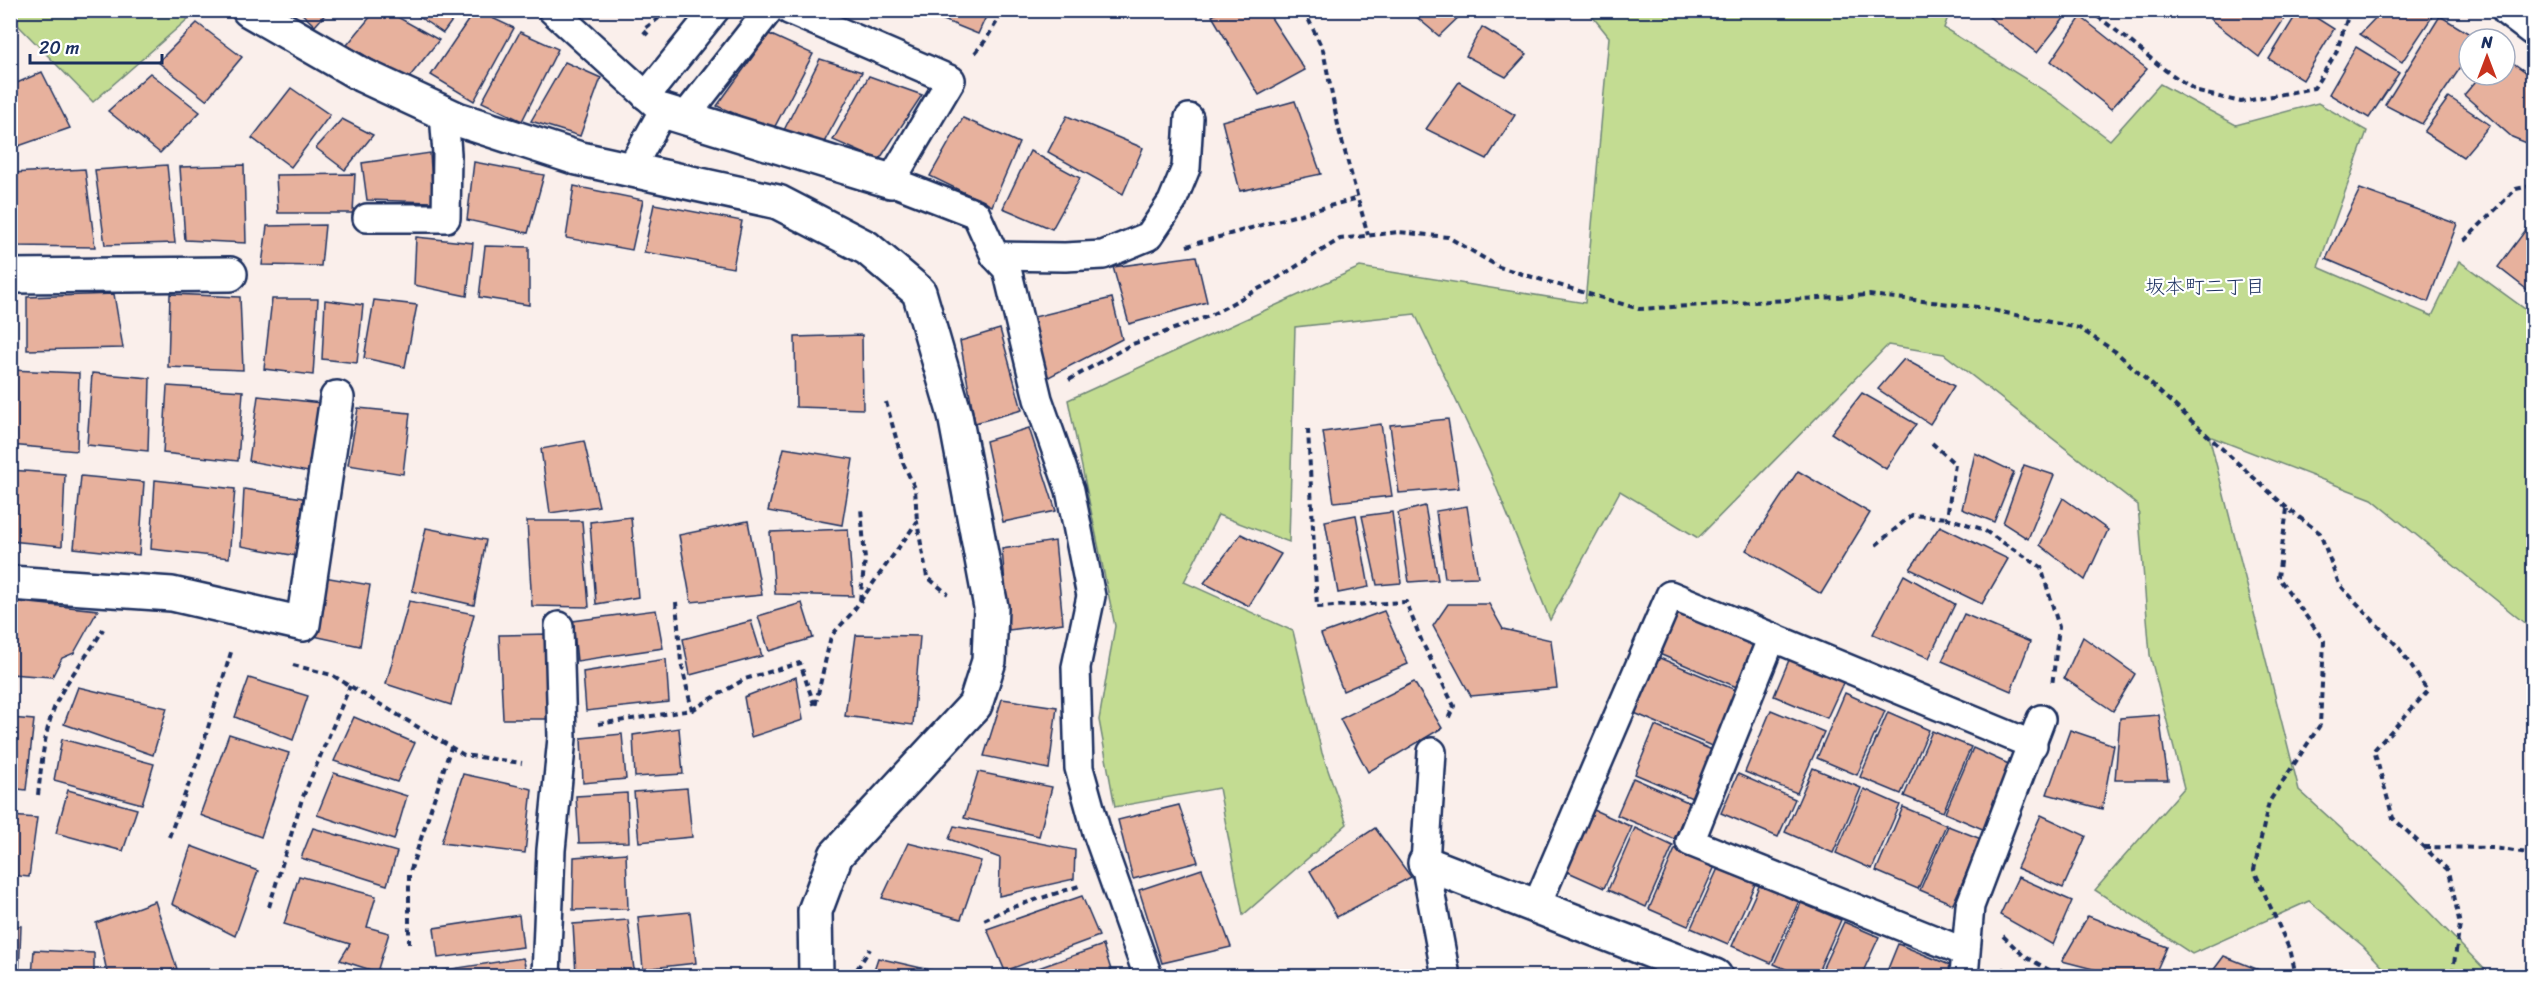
<svg xmlns="http://www.w3.org/2000/svg" width="2544" height="987" viewBox="0 0 2544 987" font-family="Sriracha,'Klee One',sans-serif">
  <style>
    .green { fill: #c3dc92; stroke: #6f8678; stroke-width: 1.5 }
    .building { fill: #e7b19d; stroke: #1b2f5e; stroke-width: 1.5 }
    .lines { fill: none; stroke-linecap: round; stroke-linejoin: round }
    .service-casing { stroke: #1b2f5e; stroke-width: 32 }
    .minor-casing { stroke: #1b2f5e; stroke-width: 38 }
    .path { stroke: #1b2f5e; stroke-width: 4; stroke-dasharray: 6 4.5; stroke-linecap: butt }
    .service { stroke: #fff; stroke-width: 27 }
    .minor { stroke: #fff; stroke-width: 33 }
    .labels { text-anchor: middle; dominant-baseline: central; stroke-width: 4.5; stroke-linejoin: round; paint-order: stroke }
    .neighbourhood-label { font-size: 20px; fill: #1b2f5e; stroke: #fff }
  </style>
  <rect width="100%" height="100%" fill="#faefeb"/>
  <filter id="ink" filterUnits="userSpaceOnUse"><feTurbulence type="fractalNoise" baseFrequency=".0167" numOctaves="2"/><feDisplacementMap in="SourceGraphic" scale="12" xChannelSelector="R" yChannelSelector="G"/><feConvolveMatrix kernelMatrix="1 2 1 2 8 2 1 2 1" color-interpolation-filters="sRGB"/></filter>
  <g filter="url(#ink)">
    <g class="green">
      <path d="M10 11 11 10 197 11 93 102 11 18Z"/>
      <path d="M1588 11H1950L1944 28 2051 95 2110 140 2160 84 2236 125 2318 103 2367 131 2318 267 2432 316 2459 261 2533 315V630L2372 499 2209 436 2299 790 2400 882 2491 976H2391L2363 946 2309 901 2192 954 2095 890 2184 788 2150 655 2138 505 1944 354 1888 345 1698 538 1620 491 1550 620 1490 472 1415 314 1295 327 1289 542 1218 515 1184 582 1293 631 1322 753 1347 824 1243 915 1219 788 1115 807 1099 720 1115 626 1068 400 1360 267 1585 303 1609 37Z"/>
    </g>
    <g class="building">
      <path d="M298 10H329L315 26Z"/>
      <path d="M376 10H385L439 40 407 80 347 45Z"/>
      <path d="M409 10H460L443 33Z"/>
      <path d="M475 10 514 28 474 101 431 75Z"/>
      <path d="M919 10H989L978 34Z"/>
      <path d="M1222 10H1266L1305 70 1259 95 1212 16Z"/>
      <path d="M1408 10H1466L1439 36Z"/>
      <path d="M1980 10H2067L2069 12 2037 53Z"/>
      <path d="M2217 10H2290L2259 57 2210 19Z"/>
      <path d="M2299 10H2304L2334 29 2303 80 2269 59Z"/>
      <path d="M2383 10 2436 11 2402 62 2360 34Z"/>
      <path d="M2440 16 2478 39H2469V55L2422 124 2385 105Z"/>
      <path d="M2081 17 2147 69 2111 109 2051 61Z"/>
      <path d="M197 23 242 57 206 100 158 62Z"/>
      <path d="M1482 27 1527 54 1506 77 1466 56Z"/>
      <path d="M520 32 558 49 522 121 482 102Z"/>
      <path d="M769 34 813 54 773 130 717 106Z"/>
      <path d="M2356 47 2399 73 2369 118 2329 94Z"/>
      <path d="M2505 57 2534 78V146L2512 137 2464 95 2481 75H2505Z"/>
      <path d="M820 59 862 72 822 146 784 130Z"/>
      <path d="M565 62 601 78 580 136 531 121Z"/>
      <path d="M42 72 70 128 10 149V86Z"/>
      <path d="M150 73 200 112 160 153 108 111Z"/>
      <path d="M869 76 922 95 879 160 833 140Z"/>
      <path d="M1459 82 1515 115 1487 159 1426 129Z"/>
      <path d="M291 88 330 115 291 167 252 138Z"/>
      <path d="M2449 97 2490 125 2463 157 2424 132Z"/>
      <path d="M1295 101 1321 174 1240 191 1222 121Z"/>
      <path d="M1067 116 1143 148 1123 194 1048 152Z"/>
      <path d="M963 118 1019 143 992 206 930 176Z"/>
      <path d="M342 119 373 135 345 170 316 148Z"/>
      <path d="M1030 151 1080 178 1052 229 1003 208Z"/>
      <path d="M430 153 433 202 367 200 362 163Z"/>
      <path d="M474 162 544 175 528 233 467 220Z"/>
      <path d="M167 165 175 243 105 245 95 170Z"/>
      <path d="M244 165 246 243 185 240 180 167Z"/>
      <path d="M85 169 95 247 15 246 12 173Z"/>
      <path d="M355 174 353 213H278L276 175Z"/>
      <path d="M574 186 643 200 632 250 566 238Z"/>
      <path d="M2360 189 2457 224 2428 302 2326 259Z"/>
      <path d="M654 204 742 221 733 268 644 252Z"/>
      <path d="M325 225 321 266 262 265 267 226Z"/>
      <path d="M2528 227 2534 232V295L2498 267Z"/>
      <path d="M416 237 473 243 467 296 414 285Z"/>
      <path d="M485 246 529 247V305L479 297Z"/>
      <path d="M1196 256 1207 302 1129 324 1113 267Z"/>
      <path d="M114 294 123 348 27 350V297Z"/>
      <path d="M170 294 240 297 243 370 168 367Z"/>
      <path d="M1112 298 1122 339 1043 380 1030 318Z"/>
      <path d="M272 299H318L313 375 264 369Z"/>
      <path d="M325 300 363 305 357 363 322 359Z"/>
      <path d="M374 300 417 305 405 367 364 358Z"/>
      <path d="M1000 329 1022 410 975 423 960 341Z"/>
      <path d="M862 335 863 409 796 407 795 337Z"/>
      <path d="M1904 359 1954 386 1930 424 1878 389Z"/>
      <path d="M10 370 79 373 77 451 10 445Z"/>
      <path d="M92 373 150 378 148 451 87 445Z"/>
      <path d="M167 386 243 391 238 461 163 453Z"/>
      <path d="M1862 393 1916 424 1886 469 1831 433Z"/>
      <path d="M258 396 321 403 308 472 249 461Z"/>
      <path d="M358 408 410 413 403 474 348 465Z"/>
      <path d="M1448 419 1459 488 1399 493 1390 425Z"/>
      <path d="M1381 424 1392 496 1334 502 1323 432Z"/>
      <path d="M1029 428 1056 511 1003 522 986 441Z"/>
      <path d="M584 441 599 506 550 513 541 449Z"/>
      <path d="M784 448 853 459 842 525 768 511Z"/>
      <path d="M1975 453 2014 472 1994 522 1962 509Z"/>
      <path d="M2024 465 2054 475 2028 539 2003 523Z"/>
      <path d="M10 470 65 474 62 546 10 541Z"/>
      <path d="M1798 471 1870 513 1821 594 1746 550Z"/>
      <path d="M81 476 144 482 139 555 74 548Z"/>
      <path d="M155 480 235 489 229 558 151 549Z"/>
      <path d="M244 489 303 498 297 556 241 546Z"/>
      <path d="M2063 498 2108 530 2085 580 2040 545Z"/>
      <path d="M1425 506 1438 580 1409 582 1398 513Z"/>
      <path d="M1467 506 1478 577 1445 578 1436 511Z"/>
      <path d="M1392 512 1401 583 1377 585 1362 516Z"/>
      <path d="M1356 515 1369 587 1338 593 1325 521Z"/>
      <path d="M631 517 638 597 596 604 590 522Z"/>
      <path d="M527 521H582L589 607 532 606Z"/>
      <path d="M748 521 762 595 691 602 679 535Z"/>
      <path d="M1940 526 2008 559 1982 604 1910 569Z"/>
      <path d="M426 528 486 540 474 605 412 591Z"/>
      <path d="M848 529 853 596 775 594 770 532Z"/>
      <path d="M1241 534 1281 554 1249 606 1204 583Z"/>
      <path d="M1055 541 1063 623 1009 630 1002 549Z"/>
      <path d="M1904 575 1955 604 1929 658 1873 634Z"/>
      <path d="M324 577 370 585 360 646 309 635Z"/>
      <path d="M10 601 98 610 74 653 62 658 52 677 10 674Z"/>
      <path d="M409 601 474 614 451 705 386 684Z"/>
      <path d="M802 603 813 638 769 651 758 616Z"/>
      <path d="M1679 603 1761 638 1739 688 1657 653Z"/>
      <path d="M1448 604H1489L1503 629 1551 640 1557 688 1471 696 1433 626Z"/>
      <path d="M656 610 663 648 577 661 573 621Z"/>
      <path d="M1384 611 1408 664 1343 691 1321 634Z"/>
      <path d="M1964 614 2030 642 2011 691 1942 661Z"/>
      <path d="M751 621 762 656 690 675 683 639Z"/>
      <path d="M549 634 550 719H503L499 635Z"/>
      <path d="M856 635 920 636 913 725 845 716Z"/>
      <path d="M2083 637 2135 674 2113 711 2064 678Z"/>
      <path d="M1794 648 1848 672 1827 718 1774 696Z"/>
      <path d="M1655 656 1738 691 1714 747 1632 712Z"/>
      <path d="M666 659 669 702 586 711 583 672Z"/>
      <path d="M796 677 803 720 751 737 744 697Z"/>
      <path d="M249 678 308 696 293 740 235 717Z"/>
      <path d="M1414 682 1442 728 1368 772 1340 719Z"/>
      <path d="M78 687 167 708 153 755 64 724Z"/>
      <path d="M1845 693 1885 711 1857 775 1817 758Z"/>
      <path d="M1002 699 1057 707 1049 769 984 756Z"/>
      <path d="M1771 710 1824 732 1797 793 1745 772Z"/>
      <path d="M1888 712 1929 730 1901 794 1860 777Z"/>
      <path d="M2159 715 2168 780H2115L2120 718Z"/>
      <path d="M354 717 415 743 397 782 334 761Z"/>
      <path d="M10 718 34 720 26 790 10 788Z"/>
      <path d="M1655 726 1712 750 1692 798 1635 774Z"/>
      <path d="M679 728 683 774 635 777 633 735Z"/>
      <path d="M2070 730 2114 745 2102 809 2047 794Z"/>
      <path d="M1932 731 1971 747 1943 812 1904 796Z"/>
      <path d="M229 734 289 753 261 837 200 815Z"/>
      <path d="M622 734 626 779 583 783 581 738Z"/>
      <path d="M62 739 154 764 142 804 54 780Z"/>
      <path d="M1973 748 2013 766 1985 830 1945 813Z"/>
      <path d="M1813 768 1861 788 1833 853 1785 832Z"/>
      <path d="M978 772 1052 787 1039 836 964 818Z"/>
      <path d="M334 773 407 796 394 840 317 815Z"/>
      <path d="M463 774 532 789 525 853 441 843Z"/>
      <path d="M1738 774 1795 799 1778 837 1721 813Z"/>
      <path d="M1633 778 1690 803 1674 839 1617 815Z"/>
      <path d="M687 788 692 837 639 842 634 792Z"/>
      <path d="M1864 789 1900 805 1872 869 1836 853Z"/>
      <path d="M68 790 137 809 123 851 56 833Z"/>
      <path d="M627 793 629 842 579 843 576 796Z"/>
      <path d="M1179 805 1198 862 1133 879 1118 820Z"/>
      <path d="M1903 807 1946 825 1918 889 1876 871Z"/>
      <path d="M1594 810 1632 827 1604 888 1566 871Z"/>
      <path d="M2041 815 2086 836 2063 888 2017 868Z"/>
      <path d="M10 816 37 818 29 877 10 875Z"/>
      <path d="M954 826 1075 850 1074 879 999 896 1000 858 949 839Z"/>
      <path d="M1948 826 1981 839 1953 904 1920 890Z"/>
      <path d="M313 828 397 852 387 885 301 858Z"/>
      <path d="M1375 828 1411 877 1337 917 1310 871Z"/>
      <path d="M1635 828 1673 846 1646 907 1608 890Z"/>
      <path d="M908 843 981 861 961 919 882 898Z"/>
      <path d="M191 846 258 871 235 936 172 904Z"/>
      <path d="M1676 847 1716 864 1688 926 1649 909Z"/>
      <path d="M626 853 628 909 573 910 574 857Z"/>
      <path d="M1719 866 1756 882 1728 944 1691 928Z"/>
      <path d="M1202 869 1231 947 1162 963 1139 890Z"/>
      <path d="M299 876 376 896 367 927 389 933 377 972 340 960 350 944 284 924Z"/>
      <path d="M2018 877 2072 901 2053 945 2000 915Z"/>
      <path d="M1760 884 1799 901 1771 963 1732 946Z"/>
      <path d="M1082 896 1099 936 1005 971 987 929Z"/>
      <path d="M155 901 177 969 146 976H108L96 923Z"/>
      <path d="M1801 903 1841 920 1816 976H1802L1774 964Z"/>
      <path d="M690 912 696 963 643 969 638 917Z"/>
      <path d="M519 915 523 947 438 958 434 928Z"/>
      <path d="M2088 916 2167 947 2154 976H2120L2062 961Z"/>
      <path d="M628 920 634 970 576 974 573 924Z"/>
      <path d="M1844 922 1879 937 1861 976H1819Z"/>
      <path d="M10 925 21 926 19 976H10Z"/>
      <path d="M1898 944 1952 966 1947 976H1885Z"/>
      <path d="M1103 945 1113 976H1016Z"/>
      <path d="M34 950 94 953V976H32Z"/>
      <path d="M2224 956 2274 976H2209Z"/>
      <path d="M523 958 528 976H439L438 971Z"/>
      <path d="M878 958 956 976H872Z"/>
      <path d="M2003 968 2032 976H2000Z"/>
    </g>
    <g class="lines">
      <g class="service-casing">
        <g id="service">
          <path d="M552 10 663 111 630 170"/>
          <path d="M789 10 951 80 891 181 976 214 995 256 1007 269 1038 399 1070 490 1091 596 1076 667 1079 768 1097 833 1148 976"/>
          <path d="M646 96 715 10"/>
          <path d="M684 118 769 10"/>
          <path d="M367 218H446L447 154 444 113"/>
          <path d="M995 256 1065 257 1103 255 1149 236 1172 202 1186 168 1189 118"/>
          <path d="M1772 637 1690 842 1965 952"/>
          <path d="M1432 752 1425 863 1446 976"/>
          <path d="M1536 907 1670 595 2033 745"/>
          <path d="M546 976 551 850 562 738 559 626"/>
          <path d="M1964 976 1970 906 2041 719"/>
        </g>
      </g>
      <g class="minor-casing">
        <g id="minor">
          <path d="M249 10 362 75 457 119 577 158 778 202 867 248 919 292 955 415 991 607 989 661 975 705 836 855 815 911 816 976"/>
          <path d="M2509 10 2534 29"/>
          <path d="M663 111 891 181"/>
          <path d="M10 276 230 274"/>
          <path d="M10 583 172 594 303 624 337 398"/>
          <path d="M1425 863 1715 976"/>
        </g>
      </g>
      <g class="path">
        <path d="M1304 10 1323 50 1339 130 1368 235"/>
        <path d="M2089 10 2126 38 2165 70 2198 92 2241 102 2314 88 2336 53 2350 10"/>
        <path d="M2334 10 2347 17"/>
        <path d="M648 35 643 30 660 17"/>
        <path d="M975 53 985 41 1004 10"/>
        <path d="M2464 241 2516 189 2534 185"/>
        <path d="M1187 246 1358 198"/>
        <path d="M1069 380 1130 345 1209 316 1273 281 1340 239 1398 232 1448 237 1499 267 1639 309 1869 295 1977 307 2079 328 2116 352 2287 508 2320 533 2339 584 2399 648 2428 691 2374 750 2393 818 2449 871 2460 925 2452 976"/>
        <path d="M886 402 903 463 915 488 917 522"/>
        <path d="M1308 429 1317 607 1406 602 1422 642 1454 706 1448 719"/>
        <path d="M1932 443 1955 464 1947 518 1982 529 2041 567 2059 627 2052 686"/>
        <path d="M2287 509 2278 577 2324 641 2320 725 2269 802 2254 870 2291 953 2296 976"/>
        <path d="M1876 545 1912 515 1947 518"/>
        <path d="M860 600 865 560 861 508"/>
        <path d="M676 602 681 662 692 710"/>
        <path d="M293 665 332 675 464 755 522 763"/>
        <path d="M598 724 692 710 745 679 800 663 815 707 831 636 851 614 917 522 927 577 948 594"/>
        <path d="M38 795C42 761 44 726 60 695 72 672 91 652 103 629"/>
        <path d="M169 837 200 754 232 649"/>
        <path d="M2424 847 2494 848 2534 854"/>
        <path d="M269 907 302 799 350 686"/>
        <path d="M984 920 1007 909 1079 886"/>
        <path d="M2003 936 2024 956 2060 976"/>
        <path d="M409 944V875L451 747"/>
        <path d="M857 969 870 949"/>
      </g>
      <use href="#service" class="service"/>
      <use href="#minor" class="minor"/>
    </g>
  </g>
  <g class="labels">
    <g class="neighbourhood-label">
      <text x="2205" y="286">坂本町二丁目</text>
    </g>
  </g>
  <rect width="2544" height="987" fill="none" stroke="#fff" stroke-width="36"/>
  <rect x="18" y="18" width="2508" height="951" fill="none" stroke="#1b2f5e" stroke-width="2" filter="url(#ink)"/>
  <g transform="translate(2487 57)"><circle r="28" fill="#ffffff" stroke="#a4acbf" stroke-width="1.5"/>
  <path d="M0-4.5L10 22L0 15L-10 22Z" fill="#c8321e"/>
  <text y="-9" font-size="16" font-weight="bold" text-anchor="middle" fill="#1b2f5e">N</text>
  </g>
  <path d="M30 54v9h132v-9" fill="none" stroke="#1b2f5e" stroke-width="3"/>
  <text x="39" y="54" font-size="18" fill="#1b2f5e" stroke="#ffffff" stroke-width="4.5" paint-order="stroke">20 m</text>
</svg>
